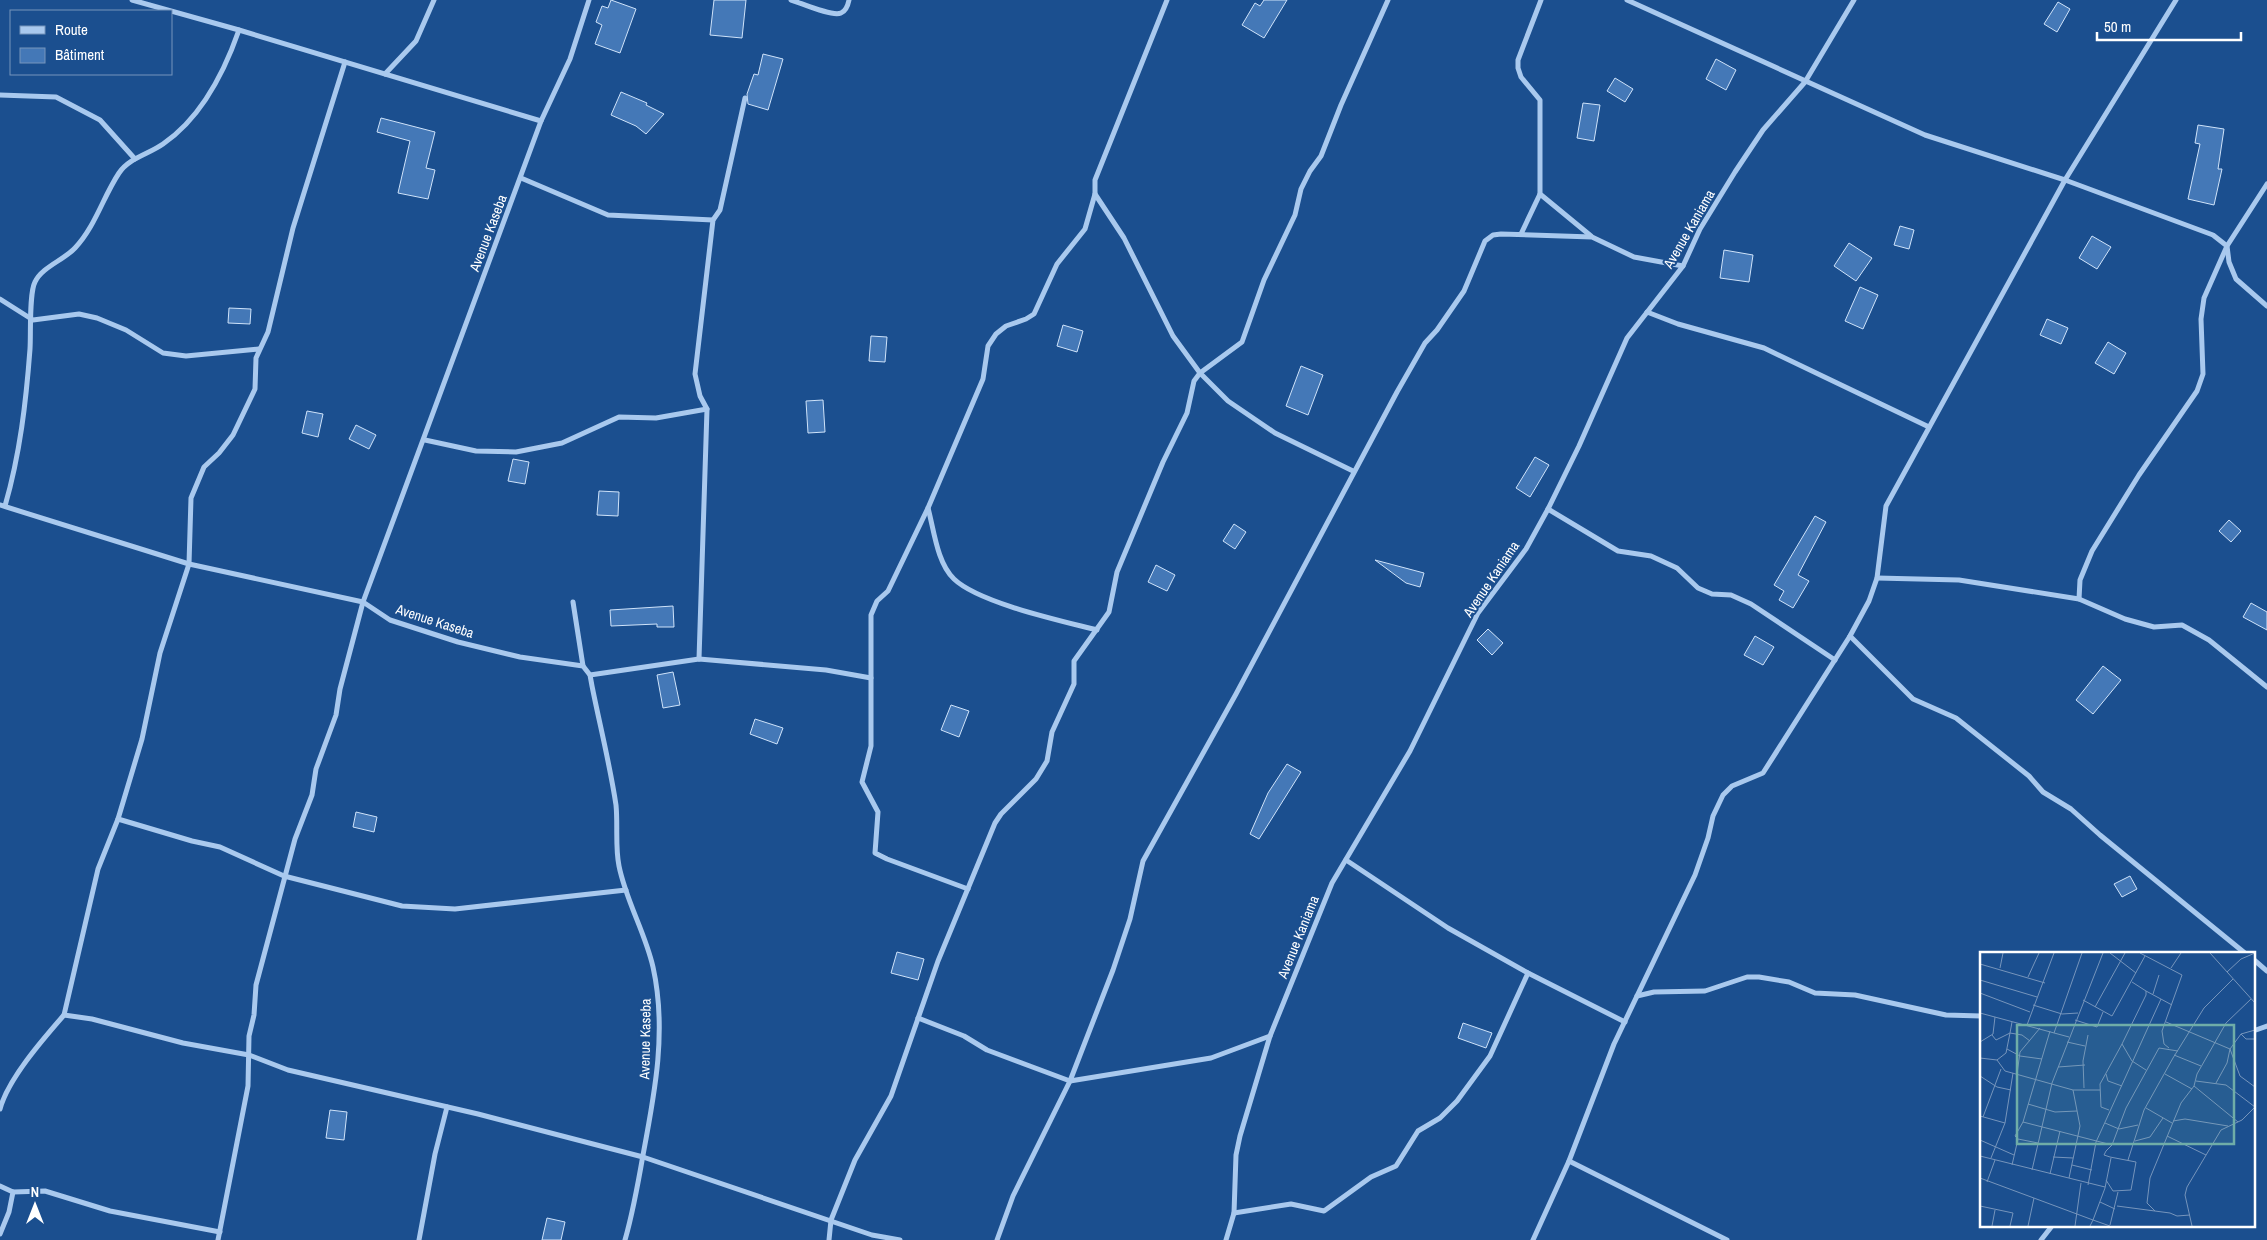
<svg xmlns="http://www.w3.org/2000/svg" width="2267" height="1240" viewBox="0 0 2267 1240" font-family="'Archivo Narrow',sans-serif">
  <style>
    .building { fill: #4478b7; stroke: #cfe3fa }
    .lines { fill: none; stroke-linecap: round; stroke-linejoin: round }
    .street { stroke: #a9c9ee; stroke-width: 5 }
    .labels { text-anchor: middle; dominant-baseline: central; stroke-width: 4; stroke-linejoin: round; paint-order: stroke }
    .street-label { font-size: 14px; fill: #fff; stroke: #1b4f8f }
    .inset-road { fill: none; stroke: #7695bc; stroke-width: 1 }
    .view { fill: #6fada8; fill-opacity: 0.15; stroke: #6fada8; stroke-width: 2.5 }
    .inset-edge { fill: none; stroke: #fff; stroke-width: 2.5 }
  </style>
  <rect width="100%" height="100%" fill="#1b4f8f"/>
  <g class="building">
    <path d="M611 0 636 9 620 53 595 44 602 25 596 22 602 6 608 8Z"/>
    <path d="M714 0H746L742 38 710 35Z"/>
    <path d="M1264 0H1287L1264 38 1242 25 1255 3 1260 6Z"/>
    <path d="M2058 2 2070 9 2057 32 2044 24Z"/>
    <path d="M763 54 783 59 768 110 748 104 747 94 754 74 758 75Z"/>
    <path d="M1716 59 1736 70 1726 90 1706 79Z"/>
    <path d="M1615 78 1633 89 1625 102 1607 91Z"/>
    <path d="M621 92 647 103 646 105 664 114 646 134 636 126 611 115Z"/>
    <path d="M1583 103 1600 105 1594 141 1577 138Z"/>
    <path d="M381 118 435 132 426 168 435 170 428 199 398 193 410 141 377 132Z"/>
    <path d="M2198 125 2224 129 2218 169H2222L2214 205 2188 199 2200 144 2195 143Z"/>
    <path d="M1900 226 1914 230 1909 249 1894 245Z"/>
    <path d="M2092 236 2111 247 2097 269 2079 258Z"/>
    <path d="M1849 243 1872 258 1856 281 1834 266Z"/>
    <path d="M1724 250 1753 255 1749 282 1720 278Z"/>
    <path d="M1860 287 1878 295 1863 329 1845 321Z"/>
    <path d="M229 308 251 309 250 324 228 323Z"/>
    <path d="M2047 319 2068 328 2061 344 2040 335Z"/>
    <path d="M1063 325 1083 331 1077 352 1057 346Z"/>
    <path d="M871 336 887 337 885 362 869 361Z"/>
    <path d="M2108 342 2126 353 2114 374 2095 363Z"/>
    <path d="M1301 366 1323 375 1308 415 1286 406Z"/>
    <path d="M823 400 825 432 808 433 806 401Z"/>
    <path d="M307 411 323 414 318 437 302 433Z"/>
    <path d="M356 425 376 435 369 449 349 439Z"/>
    <path d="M1535 457 1549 465 1530 497 1516 488Z"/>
    <path d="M513 459 529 462 525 484 508 481Z"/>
    <path d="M599 491 619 492 618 516 597 515Z"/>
    <path d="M1815 516 1826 522 1798 575 1809 581 1793 608 1779 600 1784 591 1774 585Z"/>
    <path d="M2229 520 2241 531 2231 542 2219 531Z"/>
    <path d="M1234 524 1246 532 1235 549 1223 541Z"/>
    <path d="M1375 560 1424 573 1420 587 1406 583Z"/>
    <path d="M1156 565 1175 575 1167 591 1148 582Z"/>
    <path d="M2251 603 2267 612V630L2243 617Z"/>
    <path d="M673 606 674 627H657V624L611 626 610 610Z"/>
    <path d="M1488 629 1503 643 1492 655 1477 640Z"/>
    <path d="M1755 636 1774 647 1763 665 1744 655Z"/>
    <path d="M2103 666 2121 680 2093 714 2076 700Z"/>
    <path d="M673 672 680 705 663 708 657 675Z"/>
    <path d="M951 705 969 711 959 737 941 730Z"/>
    <path d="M755 719 783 728 777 744 750 734Z"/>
    <path d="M1287 764 1301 772 1259 839 1250 834 1268 793Z"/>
    <path d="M356 812 377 817 374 832 353 827Z"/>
    <path d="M2130 876 2137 889 2122 897 2114 884Z"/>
    <path d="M897 952 924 959 918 980 891 973Z"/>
    <path d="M1463 1023 1492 1033 1486 1048 1458 1038Z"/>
    <path d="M330 1110 347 1112 344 1140 326 1138Z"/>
    <path d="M547 1218 565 1222 561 1240H542Z"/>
  </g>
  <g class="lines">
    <g class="street">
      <path d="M132 0 239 30 541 121"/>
      <path d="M791 0C801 3 832 17 841 13 846 11 848 5 849 0"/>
      <path d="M1167 0 1095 180V194L1124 238 1173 336 1200 373 1228 401 1275 433 1353 471"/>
      <path d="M1541 0 1518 60V68L1521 77 1540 100V194L1591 236"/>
      <path d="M1627 0 1925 135 2065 180 2213 235 2227 246 2204 298 2201 319 2203 374 2197 391 2139 475 2092 551 2080 580 2079 599"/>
      <path d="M345 62 293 228 268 332 256 358 255 389 233 435 219 453 204 467 191 498 189 564 160 653 142 739 118 819 98 869 64 1015 92 1019 183 1043 249 1055 288 1070 478 1114 643 1157 872 1235 900 1240"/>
      <path d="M385 74 416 41 434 0"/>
      <path d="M0 95 56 97 100 120 135 159"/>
      <path d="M521 178 608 215 713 220"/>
      <path d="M2267 184 2227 246 2229 262 2236 279 2267 306"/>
      <path d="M1521 234 1540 194"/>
      <path d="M0 299 33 320 79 314 97 318 126 330 163 353 186 356 259 349"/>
      <path d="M1647 312 1678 324 1764 348 1929 427"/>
      <path d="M425 440 476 451 516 452 562 443 619 417 656 418 707 409"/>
      <path d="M0 505 189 564 363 602 390 620 458 642 520 657 583 666 590 675 592 686C600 726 610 765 616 805 618 825 615 847 619 866 626 901 645 932 653 967 667 1030 655 1092 643 1155 638 1184 633 1212 625 1240"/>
      <path d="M5 506C20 454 26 402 30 349 31 334 29 293 35 282 42 267 64 260 75 248 95 227 103 197 119 173 129 158 149 154 163 144 201 118 224 73 239 30"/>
      <path d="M928 508C934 530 937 563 954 579 979 603 1062 621 1097 630"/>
      <path d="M1548 509 1618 551 1651 556 1677 568 1698 588 1712 594 1731 595 1751 604 1835 660"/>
      <path d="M1877 578 1959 580 2079 599 2125 619 2154 627 2182 625 2209 640 2267 687"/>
      <path d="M573 602 583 666"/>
      <path d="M1850 636 1913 699 1956 718 2029 776 2043 792 2071 809 2100 835 2246 954"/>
      <path d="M699 659 707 409 700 396 695 374 713 220 720 210 745 98"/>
      <path d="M590 675 699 659 826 670 871 678"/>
      <path d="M118 819 192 841 220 847 284 876 402 906 455 909 626 890"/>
      <path d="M1346 860 1448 928 1528 973 1625 1022"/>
      <path d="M968 889 887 859 875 853 878 812 862 782 871 746V615L877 601 888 591 928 508 983 379 988 346 996 334 1006 326 1026 319 1034 314 1057 264 1085 229 1095 194"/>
      <path d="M2253 959 2267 971"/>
      <path d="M1637 996 1654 992 1705 991 1747 977H1759L1789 982 1815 993 1855 995 1946 1015 1981 1016"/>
      <path d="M918 1018 964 1036 987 1050 1070 1081 1211 1058 1270 1036"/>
      <path d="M2253 1031 2267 1026"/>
      <path d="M0 1109C8 1079 43 1039 64 1015"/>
      <path d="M1569 1161 1727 1240"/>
      <path d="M0 1186 13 1192 9 1212 0 1234"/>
      <path d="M13 1192 45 1191 110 1211 220 1232"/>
      <path d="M1234 1213 1291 1204 1324 1211 1371 1177 1396 1166 1418 1131 1440 1118 1457 1101 1490 1056 1528 973"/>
      <path d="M218 1240 248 1086 249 1036 254 1015 256 985 295 839 312 795 316 769 336 715 340 689 363 602 541 121 570 59 589 0"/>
      <path d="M419 1240 435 1154 447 1107"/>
      <path d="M829 1240 831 1220 855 1160 891 1096 938 961 995 823 1001 814 1036 779 1047 761 1052 732 1074 684V661L1109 612 1117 572 1163 462 1187 413 1194 381 1200 373 1242 342 1264 280 1295 215 1301 189 1310 171 1321 156 1341 105 1388 0"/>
      <path d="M997 1240 1013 1196 1070 1081 1113 970 1130 919 1143 861 1236 694 1397 392 1425 343 1437 330 1464 291 1485 241 1493 235 1501 234 1592 237 1634 257 1683 266"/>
      <path d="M1226 1240 1234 1213 1236 1155 1240 1136 1270 1036 1332 883 1410 751 1478 613 1526 549 1548 509 1579 446 1627 338 1683 266 1700 229 1735 172 1763 130 1805 82 1854 0"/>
      <path d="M1533 1240 1569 1161 1614 1044 1695 875 1708 838 1713 816 1723 795 1732 786 1763 773 1850 636 1869 601 1877 578 1886 506 2065 180 2176 0"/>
      <path d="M2041 1240 2052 1226"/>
    </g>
  </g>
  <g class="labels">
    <g class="street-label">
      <text transform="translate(1689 229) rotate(-60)">Avenue Kaniama</text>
      <text transform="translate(488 233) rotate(-69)">Avenue Kaseba</text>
      <text transform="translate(1491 579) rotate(-56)">Avenue Kaniama</text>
      <text transform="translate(435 621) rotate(18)">Avenue Kaseba</text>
      <text transform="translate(1298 937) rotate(-68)">Avenue Kaniama</text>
      <text transform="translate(645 1039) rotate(-89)">Avenue Kaseba</text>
    </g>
  </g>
  <g transform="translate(1980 952)">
    <rect width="275" height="275" fill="#1b4f8f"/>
    <path class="inset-road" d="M130 1 156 21M160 1 202 23 182 79 184 92 189 96M230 1 275 51M0 12 65 31M20 16 23 1M191 16 201 1M247 20 261 7 275 1M48 25 59 1M0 28 57 45M152 30 166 39V43L142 92 152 109 166 118M166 39 192 53M0 41 50 60M173 42 179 23M103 48 132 64 165 4M53 53 82 62 98 61M115 55 145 1M0 61 89 85M95 68 117 75 123 60M186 70 250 97 247 111 236 131M47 73 74 1M275 78 261 82 250 97 260 124 275 135M70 79 43 170 132 193M74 81 102 1M261 82 266 87H275M12 83 16 88 30 81 32 70M0 90 13 82 15 65M87 90 105 94M27 97 40 104 62 107M194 103 221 114M0 106 17 108 25 119 93 138 100 174 89 226M17 108 26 101 30 81 42 83 50 89M78 115 105 113M37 122 40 100 60 76M126 122 128 129 142 134M185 122 212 137M0 124 17 135 31 138M216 129 246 133 275 155M214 134 258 170M104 136 103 109 108 83M93 138H120M48 152 75 160 97 159M166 156 192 171M129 158 121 155 120 132 142 92M0 164 25 171M3 165 21 117M193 169 205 167 248 174M125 171 139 177 158 173M187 184 226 203M38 187 58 191M0 188 34 203M155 189 170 185 183 166M0 204 125 235M73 205 93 206M11 206 25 171 33 121M148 208 164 158 193 106 224 56 253 27M32 213 38 187 35 184 43 170M92 213 112 218M52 218 72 131 123 1M70 222 80 179M0 226 113 268 125 236 131 206M126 228 133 239 151 238 156 210 130 205 124 203 126 199 132 193 146 156 179 96 198 99M7 230 15 208M108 233 116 190 181 47M120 250 135 257M0 254 33 261 30 274M137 254 190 261 197 264 210 263M175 259 167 251 170 226 201 151 214 134 217 122 246 71 271 47M130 273 138 240M12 274 15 258M48 274 54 246M95 274 101 231M110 274 113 268 130 274M212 274 205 243 207 235 241 178 262 168 275 155"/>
    <path class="view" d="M37 73H254V192H37Z"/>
    <rect width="275" height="275" class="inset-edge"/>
  </g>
  <rect x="10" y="10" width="162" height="65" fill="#1b4f8f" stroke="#7695bc"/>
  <rect x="20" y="26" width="25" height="8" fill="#a9c9ee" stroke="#7695bc"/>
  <text x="55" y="35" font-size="15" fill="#ffffff">Route</text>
  <rect x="20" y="48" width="25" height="15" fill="#4478b7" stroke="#7695bc"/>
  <text x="55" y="60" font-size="15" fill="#ffffff">Bâtiment</text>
  <g transform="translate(35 1205)" stroke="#1b4f8f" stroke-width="4" paint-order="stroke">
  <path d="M0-4L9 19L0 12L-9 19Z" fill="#ffffff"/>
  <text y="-8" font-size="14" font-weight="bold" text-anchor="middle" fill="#ffffff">N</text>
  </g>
  <path d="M2097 32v8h144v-8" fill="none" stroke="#ffffff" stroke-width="2.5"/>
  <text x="2104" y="32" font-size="15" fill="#ffffff" stroke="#1b4f8f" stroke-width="4" paint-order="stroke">50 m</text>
</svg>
